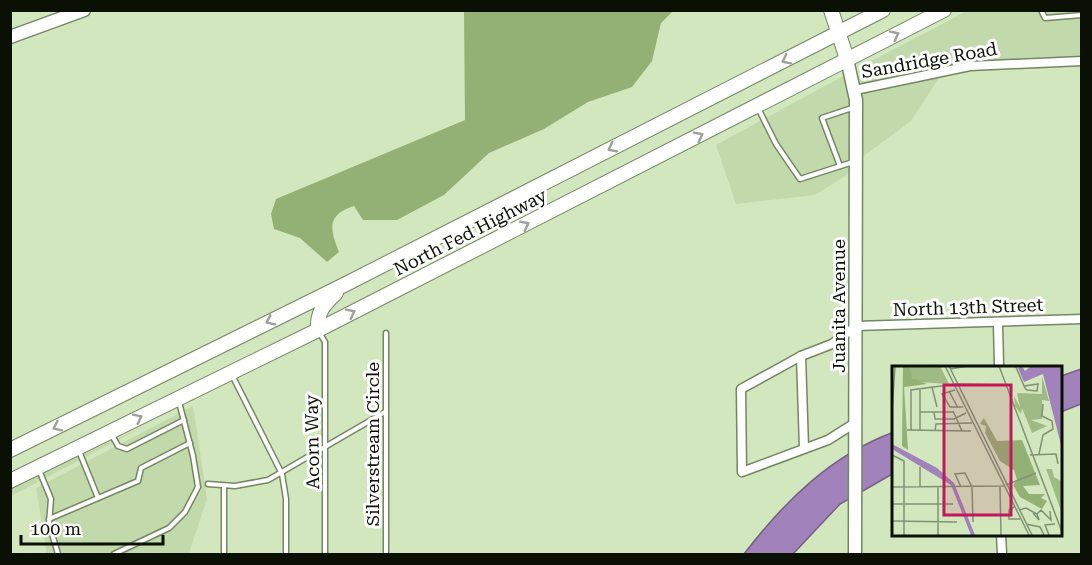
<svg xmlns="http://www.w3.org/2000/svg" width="1092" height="565" viewBox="0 0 1092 565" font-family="'Roboto Serif',serif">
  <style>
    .built { fill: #c1d9ab }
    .forest { fill: #94b175 }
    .water { fill: #a182ba; stroke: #746083; stroke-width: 1.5 }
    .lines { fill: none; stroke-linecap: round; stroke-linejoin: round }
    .lane-casing { stroke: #748762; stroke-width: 7 }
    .street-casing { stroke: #748762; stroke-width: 11 }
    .secondary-casing { stroke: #748762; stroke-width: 15 }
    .primary-casing { stroke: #748762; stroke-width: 16 }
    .lane { stroke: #fff; stroke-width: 4 }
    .street { stroke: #fff; stroke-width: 8 }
    .secondary { stroke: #fff; stroke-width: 12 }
    .primary { stroke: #fff; stroke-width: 14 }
    .oneway { stroke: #9da09b }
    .labels { text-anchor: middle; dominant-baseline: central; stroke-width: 6; stroke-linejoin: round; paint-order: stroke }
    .street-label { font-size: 18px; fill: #0a1104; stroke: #fff }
    .inset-road { fill: none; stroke: #829174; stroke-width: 1.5 }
    .view { fill: #c2185b; fill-opacity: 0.15; stroke: #c2185b; stroke-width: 3 }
    .inset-edge { fill: none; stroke: #0a1104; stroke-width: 3 }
  </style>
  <rect width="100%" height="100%" fill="#d2e7be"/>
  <g class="built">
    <path d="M967 11H1081V56L970 61 860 84V67Z"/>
    <path d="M849 73 850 171 845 176 815 195 736 204 716 145Z"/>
    <path d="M940 76 911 121 861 158V94Z"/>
    <path d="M193 406 207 499 189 553 47 554 36 488Z"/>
    <path d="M147 425 11 496V489L45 471Z"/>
  </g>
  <path class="forest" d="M464 11H673L661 23 652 61 632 87 588 102 544 129 489 153 444 195 397 220H363L354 206C326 215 330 229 339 252L327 262 300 238 274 229 271 214 276 199 465 120Z"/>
  <g class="water">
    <path d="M1081 369V404L1061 412V376Z"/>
    <path d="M894 432V473L840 504 793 554H744C784 502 831 455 894 432Z"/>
  </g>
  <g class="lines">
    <g class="lane-casing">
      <g id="lane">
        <path d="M1041 10 1045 18 1082 15"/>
        <path d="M759 110 776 144 800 179 853 162"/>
        <path d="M840 166 822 118 855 107"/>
        <path d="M319 332 325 342V554"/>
        <path d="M232 375 282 474 286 499V554"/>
        <path d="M112 435 118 446 127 449 184 420"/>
        <path d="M79 451 98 498"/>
        <path d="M39 470 51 499 49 524 58 554"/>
        <path d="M208 484 235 486 268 480 385 412"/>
        <path d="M224 486V554"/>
        <path d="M49 519 138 481 141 468 190 443"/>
        <path d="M114 554 169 528 185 512 198 487 193 456 179 402"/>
        <path d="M386 554V333"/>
      </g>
    </g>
    <g class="street-casing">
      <g id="street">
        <path d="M855 90 970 66 1082 61"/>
        <path d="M998 324 999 366"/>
        <path d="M801 356 804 448"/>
        <path d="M855 423 828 440 742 472 741 389 801 356 832 344 856 326 1082 319"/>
        <path d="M1001 534 1002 554"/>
      </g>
    </g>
    <g class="secondary-casing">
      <g id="secondary">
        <path d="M10 37 84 10"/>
        <path d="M847 59 856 100 855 554"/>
      </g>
    </g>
    <g class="primary-casing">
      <g id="primary">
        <path d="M831 10 847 59"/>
        <path d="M318 330C317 312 323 305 336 293"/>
        <path d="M10 450 344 285 883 10"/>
        <path d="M10 481 318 330 944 10"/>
      </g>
    </g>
    <use href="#lane" class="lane"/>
    <use href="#street" class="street"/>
    <use href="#secondary" class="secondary"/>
    <use href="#primary" class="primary"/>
  </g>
  <defs><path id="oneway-chevron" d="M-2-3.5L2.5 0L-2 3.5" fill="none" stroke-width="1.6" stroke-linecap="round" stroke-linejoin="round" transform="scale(1.5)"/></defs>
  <g class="oneway">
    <use href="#oneway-chevron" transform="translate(895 35) rotate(-27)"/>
    <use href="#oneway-chevron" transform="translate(786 60) rotate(153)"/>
    <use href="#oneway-chevron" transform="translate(699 136) rotate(-27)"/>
    <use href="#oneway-chevron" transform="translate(612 148) rotate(153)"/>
    <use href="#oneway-chevron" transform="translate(525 225) rotate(-27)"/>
    <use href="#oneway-chevron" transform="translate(351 313) rotate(-27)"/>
    <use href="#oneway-chevron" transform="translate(270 321) rotate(154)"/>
    <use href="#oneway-chevron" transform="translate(138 418) rotate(-26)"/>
    <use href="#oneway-chevron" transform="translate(57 427) rotate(154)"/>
  </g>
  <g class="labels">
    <g class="street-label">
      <text transform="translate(929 60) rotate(-10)">Sandridge Road</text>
      <text transform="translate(470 232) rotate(-27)">North Fed Highway</text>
      <text transform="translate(838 306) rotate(-90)">Juanita Avenue</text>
      <text transform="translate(968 307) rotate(-2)">North 13th Street</text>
      <text transform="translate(312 442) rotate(-91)">Acorn Way</text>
      <text transform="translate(372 444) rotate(-90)">Silverstream Circle</text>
    </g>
  </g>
  <g transform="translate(892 366)">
    <rect width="170" height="170" fill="#d2e7be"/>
    <path d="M17 0H48L57 18 26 16 18 10ZM150 10 157 35 150 34V53L139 54 155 60 140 67 130 42 129 48 123 40 122 30 128 41 125 27 150 28ZM154 103H160L162 111 169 115V145Z" fill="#9fba84"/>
    <path d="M11 0H17L20 12 35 18 12 21 16 84 10 80ZM92 52 105 75 130 74 148 119 131 120 137 128H153L149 132 155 135 150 143 128 131 121 119 125 114 122 104 108 95 93 67 94 60 88 58Z" fill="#94b175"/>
    <path d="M130 0 133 5 138 1 169 0V79L151 8 132 16 126 2ZM0 78 45 102 62 117 83 169H79L59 119 0 83Z" fill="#a182ba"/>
    <path class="inset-road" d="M53 0 137 169M57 0 140 169M107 0 170 166M124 1 132 20 133 22 135 24 145 25 146 18 132 20M58 3 76 0M40 21 45 41M63 24 50 28 58 41H71M57 25 66 42M61 45 70 65M0 46 3 0M28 46H61M42 46 43 53H62L74 47M15 64 79 65M19 64V24L64 18 114 19M28 64V24M43 65 44 58 80 57M147 88 151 69 161 63 160 55 150 50 151 38M0 89 12 95V169M138 89 164 88 166 98M28 101V121M114 119 144 107M0 121 112 120M69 121 63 108 73 107 80 121 81 156M108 121 109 169M0 138H61M122 141 117 144V153H128M127 144 134 142 145 148 147 154 141 147M145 148 149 144 159 154 158 145M0 155 65 156M134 158 148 161 152 169M46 169V121M157 169 153 159 163 158"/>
    <path class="view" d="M52 19H119V149H52Z"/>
    <rect width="170" height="170" class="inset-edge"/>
  </g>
  <rect width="1092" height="565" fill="none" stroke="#0a1104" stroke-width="24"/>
  <path d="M21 535v9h142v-9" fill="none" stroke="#0a1104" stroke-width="3"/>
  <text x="30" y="535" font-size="18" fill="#0a1104" stroke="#ffffff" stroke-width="4.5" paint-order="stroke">100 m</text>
</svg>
